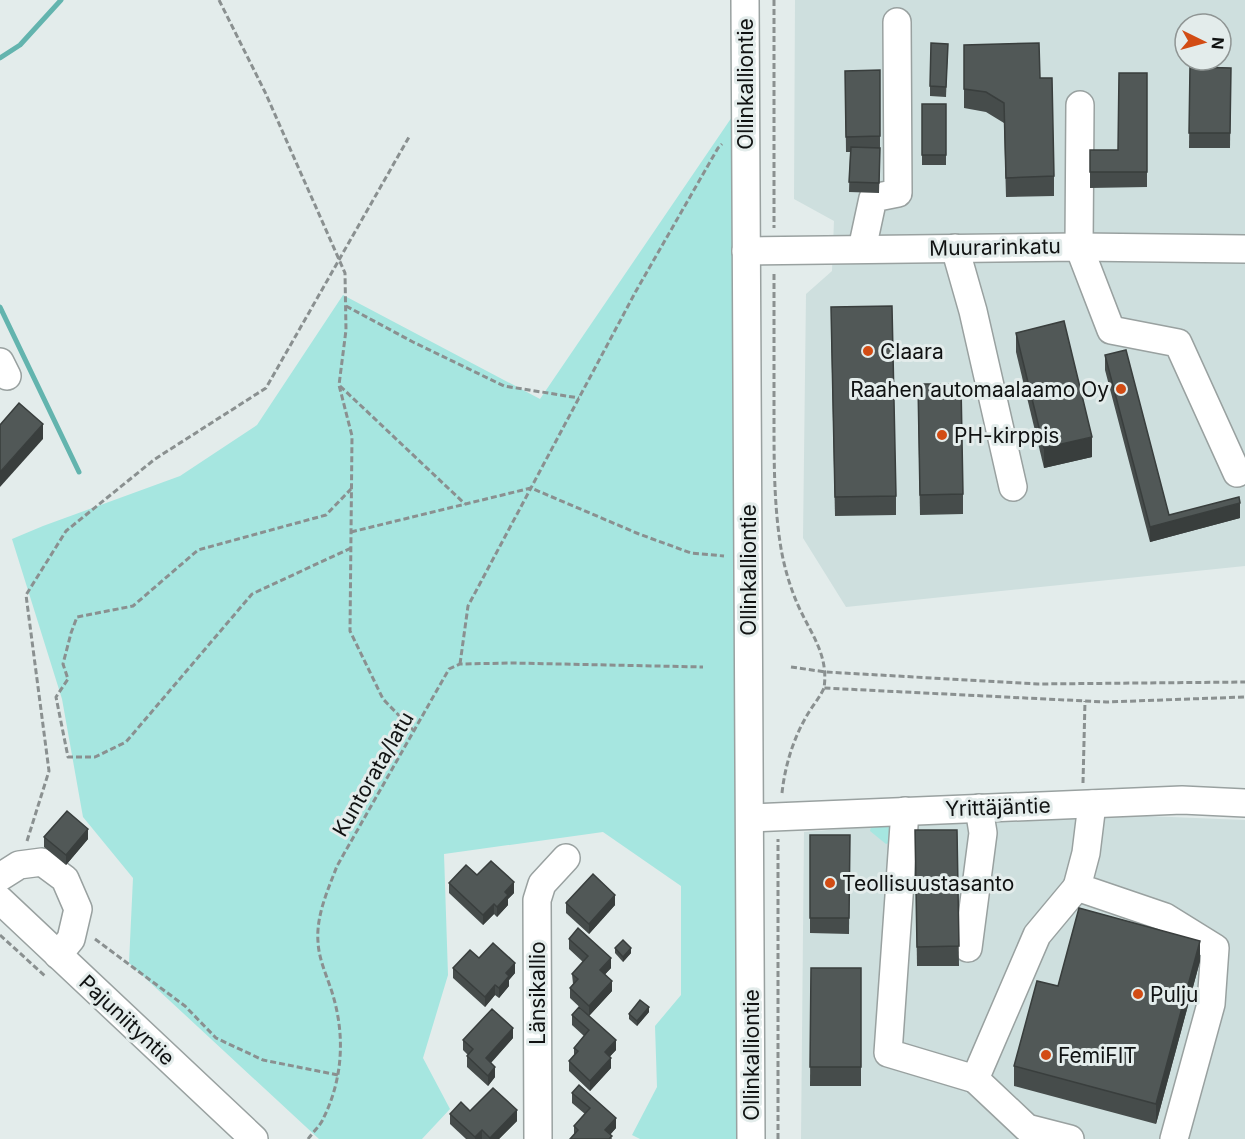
<svg xmlns="http://www.w3.org/2000/svg" width="1245" height="1139" viewBox="0 0 1245 1139" font-family="Inter,sans-serif">
  <style>
    .built { fill: #cedfde; fill-rule: evenodd }
    .green { fill: #a6e6e0 }
    .lines { fill: none; stroke-linecap: round; stroke-linejoin: round }
    .stream { stroke: #63b4ae; stroke-width: 5 }
    .minor-casing { stroke: #99a1a0; stroke-width: 30 }
    .path { stroke: #8a9090; stroke-width: 3; stroke-dasharray: 6 3; stroke-linecap: butt }
    .minor { stroke: #fff; stroke-width: 27 }
    .wall { fill: #464c4b }
    .shaded-wall { fill: #393e3d }
    .building { fill: #515857; stroke: #393e3d; stroke-width: 1.5 }
    .poi-dot { fill: #d24c14; stroke: #e3eceb; stroke-width: 2 }
    .labels { text-anchor: middle; dominant-baseline: central; stroke-width: 6; stroke-linejoin: round; paint-order: stroke }
    .street-label { font-size: 21px; fill: #101212; stroke: #e3eceb }
    .poi-label { font-size: 21px; fill: #101212; stroke: #e3eceb; text-anchor: start }
  </style>
  <rect width="100%" height="100%" fill="#e3eceb"/>
  <g class="built">
    <path d="M795 0H1245V566L846 607 803 538 806 294 832 271 834 221 794 199ZM1185 24H1221V60H1185Z"/>
    <path d="M1048 812 1245 820V1139H801L804 832Z"/>
  </g>
  <g class="green">
    <path d="M734 114 733 524 739 1139H640L632 1135 657 1087 655 1026 681 995V886L603 832 444 854 448 975 423 1058 450 1109 422 1139H319L129 963 133 878 83 817 62 699 12 539 43 526 180 476 257 425 343 295 540 399Z"/>
    <path d="M879 822 895 825 893 841 886 844 870 831 871 827Z"/>
  </g>
  <g class="lines">
    <g class="stream">
      <path d="M0 58 20 45 61 0"/>
      <path d="M0 307 79 472"/>
    </g>
    <g class="minor-casing">
      <g id="minor">
        <path d="M745 0 751 1139"/>
        <path d="M1080 105 1079 247 1111 330 1178 343 1237 473"/>
        <path d="M955 248 973 311 1013 487"/>
        <path d="M862 249 873 198 898 193 897 22"/>
        <path d="M746 251 1079 247 1245 249"/>
        <path d="M0 362 7 376"/>
        <path d="M1092 804 1086 853 1077 887 1165 917 1215 948 1211 1004 1174 1139"/>
        <path d="M905 811 888 1053 975 1079 1037 935 1077 887"/>
        <path d="M750 818 1182 800 1245 803"/>
        <path d="M0 877 19 865 42 862 65 879 78 909 71 939 58 955"/>
        <path d="M0 900 254 1139"/>
        <path d="M968 948 983 833 979 808"/>
        <path d="M975 1079 1027 1128 1070 1139"/>
        <path d="M538 1139 537 900 542 884 566 858"/>
      </g>
    </g>
    <g class="path">
      <path d="M219 0 265 92 345 273 346 330 339 385 352 436 350 631 383 699 415 732"/>
      <path d="M774 0V228"/>
      <path d="M774 274C774 323 774 371 774 420 774 460 774 502 780 542 783 563 789 584 797 603 810 633 829 654 824 688L1106 702 1245 697"/>
      <path d="M346 306 413 342 504 386 579 398"/>
      <path d="M340 386 465 504"/>
      <path d="M351 532 531 488 639 534 691 553 724 556"/>
      <path d="M351 548 252 594 126 742 95 757H68L56 697 68 679 63 664 71 633 77 617 133 606 198 550 326 515 351 489"/>
      <path d="M460 664 468 606 636 291 718 148 722 144"/>
      <path d="M791 667 826 672 1038 684 1245 682"/>
      <path d="M1083 783 1085 701"/>
      <path d="M782 793C785 765 794 736 809 712 814 704 820 697 824 688"/>
      <path d="M27 841 49 771 26 595 66 531 155 459 266 388 409 137"/>
      <path d="M0 935 45 976"/>
      <path d="M95 939 185 1006 216 1038 263 1060 338 1075"/>
      <path d="M308 1139C313 1132 321 1125 324 1117 342 1080 345 1039 334 999 329 980 319 962 318 942 316 915 328 890 337 866L449 669 460 664 513 663 703 667"/>
      <path d="M778 1139V839"/>
    </g>
    <use href="#minor" class="minor"/>
  </g>
  <g class="wall">
    <path d="M948 44 946 97 930 96V86Z"/>
    <path d="M964 45 1040 78 1054 176V196L1006 197 1004 123 986 112 964 108Z"/>
    <path d="M1190 67 1231 68 1230 148H1189Z"/>
    <path d="M880 70V158L879 193 849 192 850 152H846L845 71Z"/>
    <path d="M1147 73V187L1090 188V150H1118Z"/>
    <rect x="922" y="104" width="24" height="61"/>
    <path d="M831 327 896 496V515L835 516Z"/>
    <path d="M1016 333 1092 457 1044 468 1016 352Z"/>
    <path d="M1105 355 1169 515 1240 518 1150 542 1105 370Z"/>
    <path d="M918 404 963 494V514L920 515Z"/>
    <path d="M915 830H957L959 966H917Z"/>
    <path d="M810 835H850L849 934 810 933Z"/>
    <path d="M44 837 88 839 66 865 44 847Z"/>
    <path d="M477 875 514 893 508 899V905L497 917 494 914 483 925 449 893V883Z"/>
    <path d="M566 903 615 905 589 934 566 913Z"/>
    <path d="M569 939 611 968 605 974 612 991 589 1016 570 998V988L573 984 572 974 583 962 569 949Z"/>
    <path d="M615 948 631 953 623 962 615 953Z"/>
    <path d="M479 958 515 973 509 980V986L499 998 495 995 485 1007 453 978V968Z"/>
    <path d="M1200 961 1156 1124 1014 1086V1066L1058 986Z"/>
    <path d="M811 968H861V1086H810Z"/>
    <path d="M649 1012 637 1026 629 1019V1014Z"/>
    <path d="M572 1015 616 1050 610 1056 611 1068 590 1091 569 1071V1061L574 1056V1048L584 1036 572 1025Z"/>
    <path d="M513 1038 491 1063 495 1077 488 1086 467 1067V1056L468 1055 463 1050V1040Z"/>
    <path d="M572 1093 616 1128 610 1135 612 1139 574 1135V1126L585 1114 572 1103Z"/>
    <path d="M470 1111 517 1121 499 1139H466L450 1124V1114Z"/>
  </g>
  <g class="shaded-wall">
    <path d="M43 424V439L0 487V472Z"/>
    <path d="M1092 437V457L1044 468V448Z"/>
    <path d="M1240 503V518L1150 542V527Z"/>
    <path d="M88 829V839L66 865V855Z"/>
    <path d="M514 882V893L508 899V905L497 917V907L505 892Z"/>
    <path d="M615 895V905L589 934V924Z"/>
    <path d="M494 904V914L483 925V915Z"/>
    <path d="M1200 941V961L1156 1124V1104Z"/>
    <path d="M631 948V953L623 962V957Z"/>
    <path d="M611 958V968L600 980V970Z"/>
    <path d="M515 963V973L509 980V986L499 998V988L506 973Z"/>
    <path d="M612 981V991L589 1016V1006Z"/>
    <path d="M495 985V995L485 1007V997Z"/>
    <path d="M649 1007V1012L637 1026V1021Z"/>
    <path d="M513 1028V1038L486 1068V1058Z"/>
    <path d="M616 1040V1050L605 1062V1052Z"/>
    <path d="M611 1058V1068L590 1091V1081Z"/>
    <path d="M495 1067V1077L488 1086V1076Z"/>
    <path d="M517 1110V1121L499 1139H490V1138Z"/>
    <path d="M616 1118V1128L606 1139 605 1130Z"/>
    <path d="M482 1130V1139H475V1137Z"/>
  </g>
  <g class="building">
    <path d="M931 43 948 44 946 87 930 86Z"/>
    <path d="M1039 43 1040 78H1052L1054 176 1006 178 1004 103 986 92 964 89V45Z"/>
    <path d="M1190 67 1231 68 1230 133H1189Z"/>
    <path d="M880 70V136L846 137 845 71Z"/>
    <path d="M1119 73H1147V172H1090V150H1118Z"/>
    <rect x="922" y="104" width="24" height="51"/>
    <path d="M851 147 880 148 879 183 849 182Z"/>
    <path d="M892 306 896 496 835 497 831 307Z"/>
    <path d="M1064 321 1092 437 1044 448 1016 333Z"/>
    <path d="M1126 350 1169 515 1239 497 1240 503 1150 527 1105 355Z"/>
    <path d="M918 384H961L963 494 920 495Z"/>
    <path d="M19 403 43 424 0 472V425Z"/>
    <path d="M67 811 88 829 66 855 44 837Z"/>
    <path d="M915 830H957L959 946 917 947Z"/>
    <path d="M810 835H850L849 918H810Z"/>
    <path d="M491 861 514 882 505 892 508 895 497 907 494 904 483 915 449 883 466 865 477 875Z"/>
    <path d="M593 874 615 895 589 924 566 903Z"/>
    <path d="M1079 908 1200 941 1156 1104 1014 1066 1037 981 1058 986Z"/>
    <path d="M578 928 611 958 600 970 612 981 589 1006 570 988 578 979 572 974 588 956 569 939Z"/>
    <path d="M623 940 631 948 623 957 615 948Z"/>
    <path d="M493 943 515 963 506 973 509 976 499 988 495 985 485 997 453 968 470 950 479 958Z"/>
    <path d="M811 968H861V1067H810Z"/>
    <path d="M640 1000 649 1007 637 1021 629 1014Z"/>
    <path d="M579 1007 616 1040 605 1052 611 1058 590 1081 569 1061 578 1051 574 1048 589 1030 572 1015Z"/>
    <path d="M492 1009 513 1028 486 1058 495 1067 488 1076 467 1056 473 1049 463 1040Z"/>
    <path d="M579 1085 616 1118 605 1130 612 1136 609 1139H570L578 1130 574 1126 590 1108 572 1093Z"/>
    <path d="M493 1088 517 1110 490 1138 482 1130 475 1137 450 1114 461 1102 470 1111Z"/>
  </g>
  <g class="poi-dot">
    <circle cx="868" cy="351" r="6"/>
    <circle cx="1121" cy="389" r="6"/>
    <circle cx="942" cy="435" r="6"/>
    <circle cx="830" cy="883" r="6"/>
    <circle cx="1138" cy="994" r="6"/>
    <circle cx="1046" cy="1055" r="6"/>
  </g>
  <g class="labels">
    <g class="street-label">
      <text transform="translate(745 84) rotate(-90)">Ollinkalliontie</text>
      <text transform="translate(995 247) rotate(-1)">Muurarinkatu</text>
      <text transform="translate(748 570) rotate(-90)">Ollinkalliontie</text>
      <text transform="translate(373 774) rotate(-60)">Kuntorata/latu</text>
      <text transform="translate(998 807) rotate(-2)">Yrittäjäntie</text>
      <text transform="translate(537 993) rotate(-90)">Länsikallio</text>
      <text transform="translate(127 1020) rotate(43)">Pajuniityntie</text>
      <text transform="translate(751 1055) rotate(-90)">Ollinkalliontie</text>
    </g>
    <g class="poi-label">
      <text x="880" y="351">Claara</text>
      <text x="1109" y="389" text-anchor="end">Raahen automaalaamo Oy</text>
      <text x="954" y="435">PH-kirppis</text>
      <text x="842" y="883">Teollisuustasanto</text>
      <text x="1150" y="994">Pulju</text>
      <text x="1058" y="1055">FemiFIT</text>
    </g>
  </g>
  <g transform="translate(1203 42) rotate(95)"><circle r="28" fill="#e3eceb" stroke="#8f9594" stroke-width="1.5"/>
  <path d="M0-4.5L10 22L0 15L-10 22Z" fill="#d24c14"/>
  <text y="-9" font-size="16" font-weight="bold" text-anchor="middle" fill="#101212">N</text>
  </g>
</svg>
